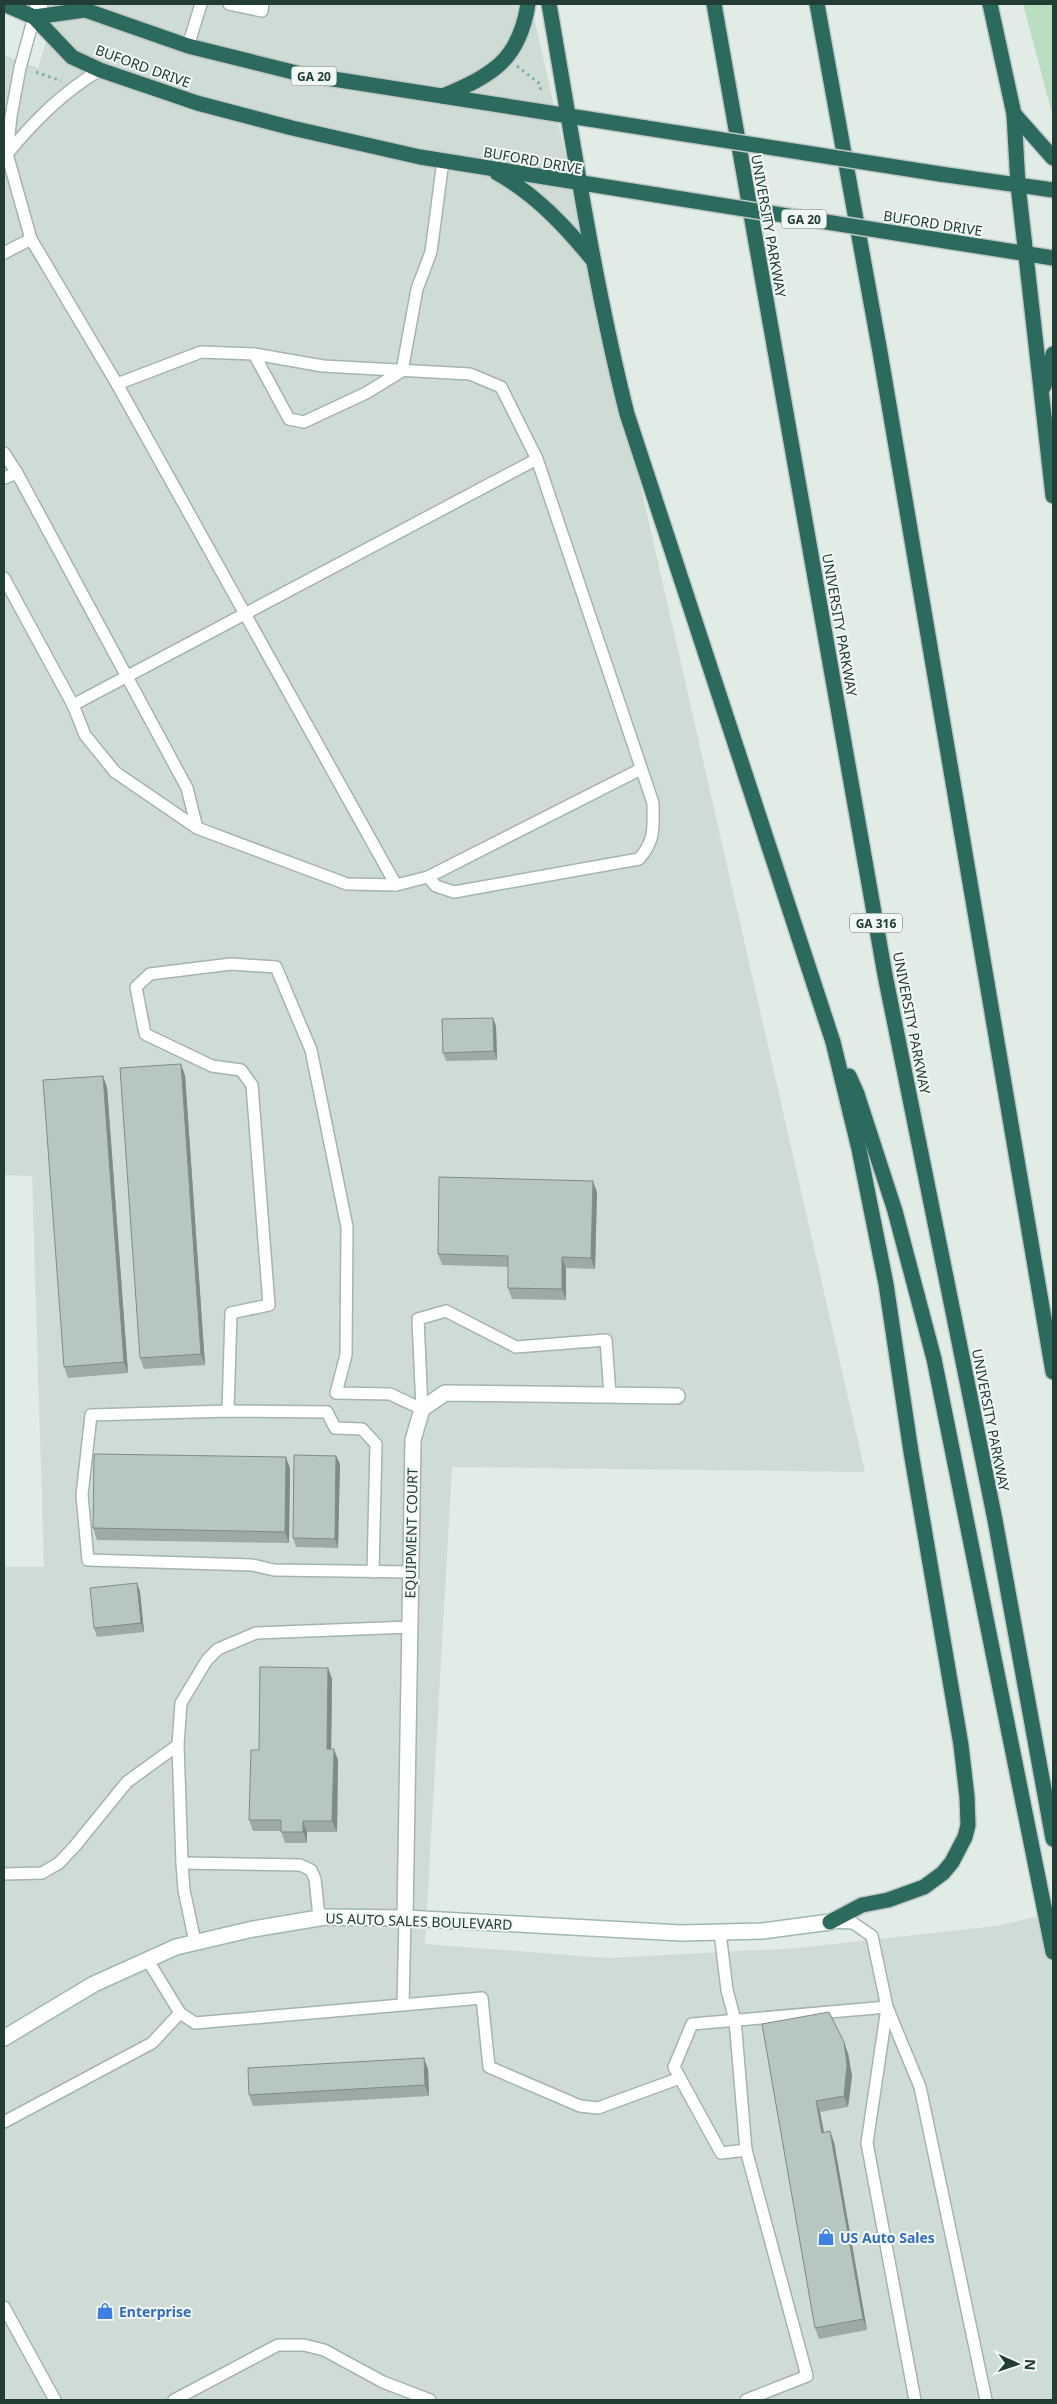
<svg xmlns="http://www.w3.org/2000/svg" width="1057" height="2404" viewBox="0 0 1057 2404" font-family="'Noto Sans',sans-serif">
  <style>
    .built { fill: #cfdcd6 }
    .green { fill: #b9dec2 }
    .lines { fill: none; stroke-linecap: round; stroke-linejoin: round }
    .lane-casing { stroke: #a4b4ae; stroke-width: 14 }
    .street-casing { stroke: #a4b4ae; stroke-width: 18 }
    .secondary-casing { stroke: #9fb8af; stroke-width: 18 }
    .highway-casing { stroke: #c1c9c6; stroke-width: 18 }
    .path { stroke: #80b1a1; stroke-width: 3; stroke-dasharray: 2.5 4; stroke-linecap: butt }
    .lane { stroke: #fff; stroke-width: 11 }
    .street { stroke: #fff; stroke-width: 15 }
    .secondary { stroke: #fff; stroke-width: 15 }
    .highway { stroke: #2b6a5d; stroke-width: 15 }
    .highway-bridge-casing { stroke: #c1c9c6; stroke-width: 18; stroke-linecap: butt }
    .highway-bridge { stroke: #2b6a5d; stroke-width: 15 }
    .wall { fill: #9daba5 }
    .shaded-wall { fill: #7f8b86 }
    .building { fill: #b6c7c0; stroke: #7f8b86 }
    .labels { text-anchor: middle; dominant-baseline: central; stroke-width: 4; stroke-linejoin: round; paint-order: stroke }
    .shield { fill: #f1f8f5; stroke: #5f756f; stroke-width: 1 }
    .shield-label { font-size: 12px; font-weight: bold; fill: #213d35 }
    .street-label { font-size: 14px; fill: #213d35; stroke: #f1f8f5 }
    .shop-label { font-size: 14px; font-weight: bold; fill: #366cbe; stroke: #f1f8f5; text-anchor: start }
  </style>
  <rect width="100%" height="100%" fill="#e1ece7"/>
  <path class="built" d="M58 4H531L865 1472 452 1467 425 1944 608 1958 798 1948 996 1926 1053 1913V2400H4V1567H44L32 1176 4 1175V55L38 68Z"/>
  <path class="green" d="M1023 4H1053V114L1052 113Z"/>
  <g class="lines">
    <g class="lane-casing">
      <g id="lane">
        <path d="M229 4 262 11 263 4"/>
        <path d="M34 17 20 68 11 116 7 154 31 239 117 384 396 885 428 877 641 769"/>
        <path d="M188 46 201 4"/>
        <path d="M7 154C35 120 63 92 100 70"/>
        <path d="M4 253 31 239"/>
        <path d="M254 354 289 419 304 422 366 393 402 371 417 289 431 252 443 161"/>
        <path d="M117 384 201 352 254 354 323 366 470 374 501 387 537 459 653 803C653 828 656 839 639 859L454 892 436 886 428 877"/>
        <path d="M4 453 17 473 187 788 197 828"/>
        <path d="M4 478 17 473"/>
        <path d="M4 578 73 705"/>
        <path d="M396 885 347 884 197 828 115 772 85 735 73 705 537 459"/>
        <path d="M228 1411 231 1313 269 1305 252 1085 241 1070 212 1066 145 1034 136 987 150 974 231 964 276 967 311 1050 347 1227 346 1355 336 1393 390 1394 422 1409 418 1319 446 1311 516 1347 606 1340 610 1395"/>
        <path d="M327 1412 228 1411 91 1415 82 1495 88 1560 252 1565 274 1570 411 1572"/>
        <path d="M327 1412 335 1428 362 1429 376 1444 373 1572"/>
        <path d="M178 1745 182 1863 184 1890 195 1942"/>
        <path d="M182 1863 300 1865 311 1870 315 1879 319 1917"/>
        <path d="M4 1874 42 1873 59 1863 75 1846 127 1782 178 1745 181 1703 207 1660 218 1649 256 1633 410 1627"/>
        <path d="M830 1922 853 1923 872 1936 887 2007 920 2087 986 2400"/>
        <path d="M720 1933 727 1990 735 2020 746 2150"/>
        <path d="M147 1959 180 2013 195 2023 482 1998 489 2067 580 2106 598 2108 680 2078"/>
        <path d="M403 2005 405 1918"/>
        <path d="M887 2008 867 2143 915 2400"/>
        <path d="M4 2122 152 2043 180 2013"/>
        <path d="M4 2307 55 2400"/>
        <path d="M174 2400 278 2345H304L324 2350 383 2382 430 2400"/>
        <path d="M746 2400 807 2376 746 2150 721 2153 674 2067 692 2024 887 2007"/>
      </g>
    </g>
    <g class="street-casing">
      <g id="street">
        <path d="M34 17 40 4"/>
        <path d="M405 1918 413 1440 422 1409 445 1393 677 1396"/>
      </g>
    </g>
    <g class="secondary-casing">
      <path id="secondary" d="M4 2038 94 1984 176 1947 253 1929 325 1917 405 1918 681 1933 762 1931 830 1922"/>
    </g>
    <g class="highway-casing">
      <g id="highway">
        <path d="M4 4 34 17 72 57 100 70 197 103 292 128 420 157 657 195"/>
        <path d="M549 4C573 141 593 279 627 414L833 1042 859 1149 886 1284 911 1452 961 1745 967 1797 968 1825 965 1837 952 1862 943 1873 924 1887 888 1900 862 1905 830 1922"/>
        <path d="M714 4 885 975 995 1520 1053 1839"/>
        <path d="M817 4 880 352 1053 1372"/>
        <path d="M990 4 1014 114 1018 185 1053 496"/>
        <path d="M34 17 85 10 188 46 301 74 646 128"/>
        <path d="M443 96C492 75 519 61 528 4"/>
        <path d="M1014 114 1053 158"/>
        <path d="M497 173C535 194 565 226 592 259"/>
        <path d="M940 174 1053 190"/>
        <path d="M952 242 1053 258"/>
        <path d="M1044 386 1053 354"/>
        <path d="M849 1076 857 1094 895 1211 934 1359 1053 1952"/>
      </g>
    </g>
    <g class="path">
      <path d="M517 66 540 84 541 93"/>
      <path d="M36 72 61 81"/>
    </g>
    <use href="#lane" class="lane"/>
    <use href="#street" class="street"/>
    <use href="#secondary" class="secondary"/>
    <use href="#highway" class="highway"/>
    <g class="highway-bridge-casing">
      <g id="highway-bridge">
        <path d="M646 128 940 174"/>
        <path d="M657 195 952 242"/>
      </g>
    </g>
    <use href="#highway-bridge" class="highway-bridge"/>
  </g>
  <g class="wall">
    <path d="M496 1026 497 1060 446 1061 443 1053Z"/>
    <path d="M185 1075 205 1365 144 1369 140 1358Z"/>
    <path d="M107 1087 128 1373 68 1378 64 1367Z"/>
    <path d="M597 1192 595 1269 566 1268V1300L512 1299 508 1288V1267L442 1265 438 1254Z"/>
    <path d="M336 1456 340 1464 338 1548 296 1547 293 1538Z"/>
    <path d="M290 1468 289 1543 97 1540 93 1528Z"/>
    <path d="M137 1583 140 1592 144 1632 97 1637 94 1628Z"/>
    <path d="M328 1668 332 1679 331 1749 338 1760 337 1832H307V1843H285L281 1831H253L249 1820 259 1750Z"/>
    <path d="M762 2024 848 2053 852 2076 848 2107 820 2112 824 2132 834 2142 867 2330 819 2339 815 2328Z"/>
    <path d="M428 2069 429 2096 253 2106 249 2095Z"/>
  </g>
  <g class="shaded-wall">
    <path d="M493 1018 496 1026 497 1060 494 1051Z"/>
    <path d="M181 1064 185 1075 205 1365 201 1354Z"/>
    <path d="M103 1076 107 1087 128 1373 124 1362Z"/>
    <path d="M593 1181 597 1192 595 1269 591 1258Z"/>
    <path d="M562 1257 566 1268V1300L562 1289Z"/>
    <path d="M336 1456 340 1464 338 1548 335 1539Z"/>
    <path d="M286 1457 290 1468 289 1543 285 1532Z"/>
    <path d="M137 1583 140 1592 144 1632 141 1623Z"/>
    <path d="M328 1668 332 1679 331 1760 327 1749Z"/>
    <path d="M334 1749 338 1760 337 1832 332 1821Z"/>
    <path d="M303 1821 307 1832V1843L303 1832Z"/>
    <path d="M844 2042 848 2053 852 2076 848 2107 844 2096Z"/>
    <path d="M424 2058 428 2069 429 2096 425 2085Z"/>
    <path d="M816 2101 820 2112 826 2144 822 2133Z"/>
    <path d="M830 2131 834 2142 867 2330 863 2319Z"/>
  </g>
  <g class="building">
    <path d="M493 1018 494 1051 443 1053 442 1019Z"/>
    <path d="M181 1064 201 1354 140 1358 120 1068Z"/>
    <path d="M103 1076 124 1362 64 1367 43 1080Z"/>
    <path d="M439 1177 593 1181 591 1258 562 1257V1289L508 1288V1256L438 1254Z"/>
    <path d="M94 1454 286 1457 285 1532 93 1528Z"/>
    <path d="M294 1455 336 1456 335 1539 293 1538Z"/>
    <path d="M137 1583 141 1623 94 1628 90 1588Z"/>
    <path d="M260 1667 328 1668 327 1749H334L332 1821H303V1832H281V1820H249L251 1750H259Z"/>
    <path d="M829 2012 844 2042 847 2065 844 2096 816 2101 822 2133 830 2131 863 2319 815 2328 762 2024Z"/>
    <path d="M424 2058 425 2085 249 2095 248 2068Z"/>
  </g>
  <defs>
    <g id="shop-bare" transform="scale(1.35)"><path d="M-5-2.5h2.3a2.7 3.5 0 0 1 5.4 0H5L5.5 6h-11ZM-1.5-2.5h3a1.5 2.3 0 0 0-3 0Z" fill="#3f7fe0" stroke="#f1f8f5" stroke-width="2.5" paint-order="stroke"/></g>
  </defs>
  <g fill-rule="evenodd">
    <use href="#shop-bare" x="826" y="2237"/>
    <use href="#shop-bare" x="105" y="2311"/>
  </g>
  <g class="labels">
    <g class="shield">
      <rect x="291.5" y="66.5" width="45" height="19" rx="4"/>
      <rect x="781.5" y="209.5" width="45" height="19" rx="4"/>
      <rect x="850" y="913.5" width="52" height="19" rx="4"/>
    </g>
    <g class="shield-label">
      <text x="314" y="76">GA 20</text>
      <text x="804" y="219">GA 20</text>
      <text x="876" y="923">GA 316</text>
    </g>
    <g class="street-label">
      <text transform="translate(143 66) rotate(20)">BUFORD DRIVE</text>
      <text transform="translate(533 160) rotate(10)">BUFORD DRIVE</text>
      <text transform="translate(933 223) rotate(9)">BUFORD DRIVE</text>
      <text transform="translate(769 226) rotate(80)">UNIVERSITY PARKWAY</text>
      <text transform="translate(840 625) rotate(80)">UNIVERSITY PARKWAY</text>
      <text transform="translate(912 1023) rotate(79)">UNIVERSITY PARKWAY</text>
      <text transform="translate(991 1420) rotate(79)">UNIVERSITY PARKWAY</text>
      <text transform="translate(411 1533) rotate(-89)">EQUIPMENT COURT</text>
      <text transform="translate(419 1921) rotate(2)">US AUTO SALES BOULEVARD</text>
    </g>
    <g class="shop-label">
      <text x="840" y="2237">US Auto Sales</text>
      <text x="119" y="2311">Enterprise</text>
    </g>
  </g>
  <rect width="1057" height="2404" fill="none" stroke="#213d35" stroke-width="10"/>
  <g transform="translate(1017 2364) rotate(93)" stroke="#f1f8f5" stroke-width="4" paint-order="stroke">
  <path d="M0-4L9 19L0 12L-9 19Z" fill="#213d35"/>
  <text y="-8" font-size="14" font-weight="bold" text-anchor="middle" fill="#213d35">N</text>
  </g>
</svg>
